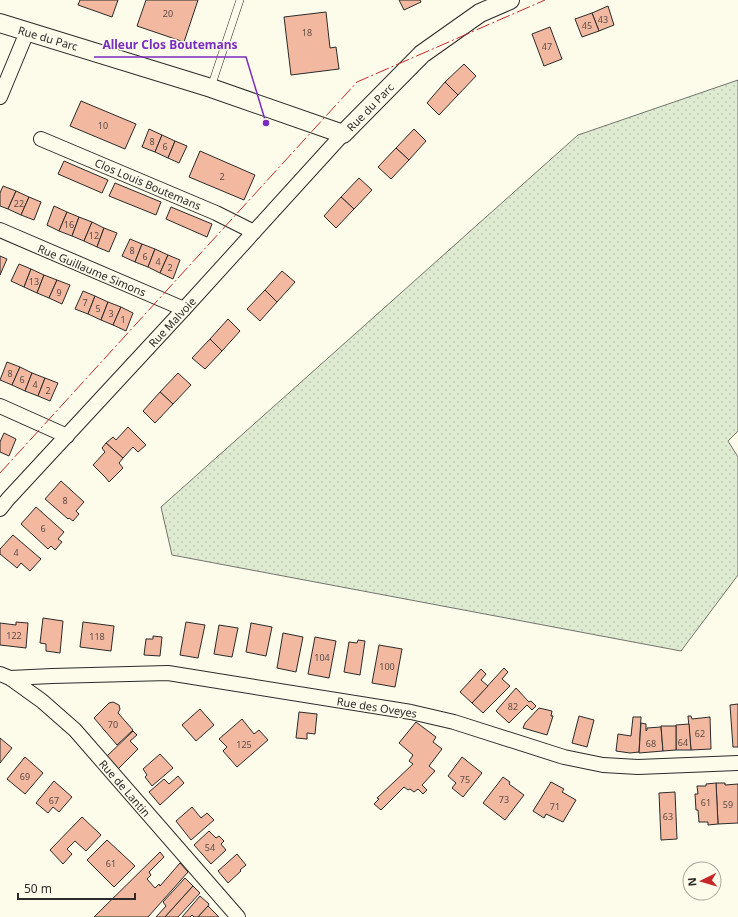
<svg xmlns="http://www.w3.org/2000/svg" width="738" height="917" viewBox="0 0 738 917" font-family="'Noto Sans',sans-serif">
  <style>
    .grass { fill: url(#grass-dots); stroke: #74746e }
    .building { fill: #f2b8a0; stroke: #2b2b2b }
    .lines { fill: none; stroke-linecap: round; stroke-linejoin: round }
    .service-casing { stroke: #2b2b2b; stroke-width: 8 }
    .minor-casing { stroke: #2b2b2b; stroke-width: 16 }
    .tertiary-casing { stroke: #2b2b2b; stroke-width: 20 }
    .service { stroke: #fdfbea; stroke-width: 7 }
    .minor { stroke: #fdfbea; stroke-width: 14 }
    .tertiary { stroke: #fdfbea; stroke-width: 18 }
    .power { stroke: #c62828; stroke-width: 1; stroke-dasharray: 14 3 2 3; stroke-linecap: butt }
    .labels { text-anchor: middle; dominant-baseline: central; stroke-width: 3; stroke-linejoin: round; paint-order: stroke }
    .number-label { font-size: 9px; fill: #5d4e48 }
    .street-label { font-size: 11px; fill: #2b2b2b; stroke: #fdfbea }
    .leader { fill: none; stroke: #7b2cbf; stroke-width: 1.5 }
    .callout-dot { fill: #7b2cbf; stroke: #fdfbea; stroke-width: 1.5 }
    .callout-label { font-size: 12px; text-anchor: middle; font-weight: bold; fill: #7b2cbf; stroke: #fdfbea; stroke-width: 3; stroke-linejoin: round; paint-order: stroke }
  </style>
  <defs>
    <pattern id="grass-dots" width="8" height="8" patternUnits="userSpaceOnUse"><rect width="8" height="8" fill="#deebd1"/><path d="M2 2h.1M6 6h.1" fill="none" stroke="#bfcab4" stroke-width="1.8" stroke-linecap="round"/></pattern>
  </defs>
  <rect width="100%" height="100%" fill="#fdfbea"/>
  <path class="grass" d="M738 80V431L728 441 738 457V575L681 651 172 555 161 507 578 135Z"/>
  <g class="building">
    <path d="M80 0H118L112 17 78 5Z"/>
    <path d="M146 0H198L184 42 137 26Z"/>
    <path d="M399 0H420L421 2 404 10Z"/>
    <path d="M608 6 614 25 599 31 592 13Z"/>
    <path d="M326 12 330 48 336 47 339 69 291 75 284 17Z"/>
    <path d="M592 13 599 31 582 37 575 19Z"/>
    <path d="M550 27 562 59 544 66 532 34Z"/>
    <path d="M464 64 476 76 458 95 445 82Z"/>
    <path d="M445 82 458 95 439 115 427 103Z"/>
    <path d="M81 101 136 124 125 149 70 126Z"/>
    <path d="M149 129 162 135 155 152 142 147Z"/>
    <path d="M414 129 426 141 409 160 396 148Z"/>
    <path d="M162 135 175 141 168 158 155 152Z"/>
    <path d="M175 141 187 146 179 163 168 158Z"/>
    <path d="M396 148 409 160 391 179 378 167Z"/>
    <path d="M200 151 255 175 244 200 189 177Z"/>
    <path d="M64 161 108 180 102 193 58 174Z"/>
    <path d="M359 178 372 190 354 209 341 197Z"/>
    <path d="M115 183 161 202 156 215 109 196Z"/>
    <path d="M3 186 16 191 8 209 0 206V193Z"/>
    <path d="M16 191 29 197 21 215 8 209Z"/>
    <path d="M29 197 41 202 34 220 21 215Z"/>
    <path d="M341 197 354 209 336 228 324 216Z"/>
    <path d="M54 206 67 212 59 231 47 225Z"/>
    <path d="M171 207 212 224 207 237 166 219Z"/>
    <path d="M67 212 79 217 72 236 59 231Z"/>
    <path d="M79 217 92 222 84 241 72 236Z"/>
    <path d="M92 222 104 228 97 247 84 241Z"/>
    <path d="M104 228 117 233 109 252 97 247Z"/>
    <path d="M130 239 142 244 135 262 122 256Z"/>
    <path d="M142 244 155 249 148 267 135 262Z"/>
    <path d="M155 249 168 255 160 273 148 267Z"/>
    <path d="M168 255 180 260 173 279 160 273Z"/>
    <path d="M0 256 7 259 0 275Z"/>
    <path d="M19 264 31 269 24 287 11 281Z"/>
    <path d="M31 269 44 275 37 293 24 287Z"/>
    <path d="M282 271 295 282 277 302 265 290Z"/>
    <path d="M44 275 57 280 49 298 37 293Z"/>
    <path d="M57 280 70 285 62 304 49 298Z"/>
    <path d="M265 290 277 302 260 321 247 309Z"/>
    <path d="M83 291 95 296 88 314 75 309Z"/>
    <path d="M95 296 108 302 101 320 88 314Z"/>
    <path d="M108 302 121 307 113 325 101 320Z"/>
    <path d="M121 307 133 313 126 331 113 325Z"/>
    <path d="M228 319 240 331 222 351 210 339Z"/>
    <path d="M210 339 222 351 205 369 192 358Z"/>
    <path d="M7 362 20 367 12 385 0 380Z"/>
    <path d="M20 367 32 373 25 391 12 385Z"/>
    <path d="M32 373 45 378 38 396 25 391Z"/>
    <path d="M178 373 191 385 173 404 160 392Z"/>
    <path d="M45 378 58 383 50 401 38 396Z"/>
    <path d="M160 392 173 404 155 423 143 411Z"/>
    <path d="M128 427 146 445 138 452 133 447 123 458 106 443 113 437 116 440Z"/>
    <path d="M4 433 16 439 9 456 0 452V442Z"/>
    <path d="M106 443 123 458 119 463 123 468 109 482 105 477 93 465 105 452 102 448Z"/>
    <path d="M61 481 84 502 76 511 79 514 73 521 69 518 68 519 45 499Z"/>
    <path d="M36 507 64 532 58 539 62 542 55 550 51 546 48 549 21 524Z"/>
    <path d="M13 535 41 559 30 571 21 563 17 568 0 554V549Z"/>
    <path d="M43 618 63 621 60 653 46 651V644L40 643Z"/>
    <path d="M16 622 28 623 26 648 0 645V623L16 625Z"/>
    <path d="M83 622 114 626 111 651 80 647Z"/>
    <path d="M186 622 205 625 198 658 180 655Z"/>
    <path d="M251 623 272 627 266 656 246 652Z"/>
    <path d="M219 625 238 628 232 657 214 654Z"/>
    <path d="M283 633 303 637 296 672 277 668Z"/>
    <path d="M153 636 162 637 160 656 144 655 146 639H153Z"/>
    <path d="M315 637 336 641 329 678 308 674Z"/>
    <path d="M358 640 365 641 360 675 344 672 349 642 357 643Z"/>
    <path d="M379 645 402 649 395 687 372 683Z"/>
    <path d="M504 668 508 672 502 679 510 686 483 713 472 703Z"/>
    <path d="M481 669 486 674 481 680 488 686 472 703 460 692Z"/>
    <path d="M516 688 529 702 531 701 536 706 532 710 527 705 509 723 496 711Z"/>
    <path d="M113 702 119 705 120 709 118 713 133 730 117 745 94 718 109 703Z"/>
    <path d="M738 704V747H733L730 705Z"/>
    <path d="M539 708 552 711 551 716H553L547 735 523 728 525 723Z"/>
    <path d="M200 709 214 725 196 741 182 725Z"/>
    <path d="M299 712 317 714 315 734 307 733V739L296 738Z"/>
    <path d="M579 716 594 720 587 747 572 743Z"/>
    <path d="M688 716H691L692 719 710 717 711 749 691 750Z"/>
    <path d="M633 717H641L639 752 630 753 616 751 618 734 631 736Z"/>
    <path d="M242 719 254 734 259 730 268 740 237 767 223 751 227 747 219 739Z"/>
    <path d="M416 722 436 737 433 742 442 749 429 766 435 771 422 785 427 790 423 794 418 789 414 792 410 789 408 790 404 787 381 810 374 804 379 799 377 798 413 764 409 761 413 755 399 743Z"/>
    <path d="M641 723 646 724V731L647 730V728L661 727 663 751 639 753Z"/>
    <path d="M689 724 691 750H676V725Z"/>
    <path d="M661 726H676V750L663 751Z"/>
    <path d="M133 731 137 735 130 741 138 749 117 770 106 757Z"/>
    <path d="M0 738 12 748 0 763Z"/>
    <path d="M160 754 173 768 152 786 145 777 147 775 143 769Z"/>
    <path d="M25 757 43 773 25 794 7 779Z"/>
    <path d="M462 757 482 773 463 797 452 788 456 783 448 776Z"/>
    <path d="M178 776 184 783 160 805 149 792 164 779 169 784Z"/>
    <path d="M503 777 510 782 509 784 524 795 505 820 483 803Z"/>
    <path d="M54 781 72 797 59 812 53 807 48 813 36 803Z"/>
    <path d="M551 782 564 789 562 792 576 800 563 822 546 814 544 818 533 811Z"/>
    <path d="M716 783H725V785L738 784V823L718 824Z"/>
    <path d="M716 783 718 824 708 825V822H699L698 810H696L695 794H698L697 786H706V784Z"/>
    <path d="M675 792 677 839 661 840 659 793Z"/>
    <path d="M192 807 201 818 207 813 214 820 191 840 176 821Z"/>
    <path d="M82 817 101 835 86 851 75 841 67 849 72 854 63 864 50 850Z"/>
    <path d="M209 831 216 838 219 836 224 841 221 844 226 850 211 864 194 845Z"/>
    <path d="M107 840 135 866 114 887 87 860Z"/>
    <path d="M160 852 164 857 149 872 151 875 147 879 155 888 159 884 160 886 180 863 188 872 148 917H94Z"/>
    <path d="M237 854 246 865 240 870 241 871 228 883 218 871Z"/>
    <path d="M185 878 193 886 165 917H156L166 906 163 902Z"/>
    <path d="M193 886 200 893 178 917H165Z"/>
    <path d="M200 896 209 904 208 906 198 917H194L192 915 190 917H182Z"/>
    <path d="M208 906 219 917H198Z"/>
  </g>
  <g class="lines">
    <g class="service-casing">
      <path id="service" d="M211 87 240 0"/>
    </g>
    <g class="minor-casing">
      <g id="minor">
        <path d="M0 97 27 32"/>
        <path d="M41 139 216 213 254 232"/>
        <path d="M0 230 184 309"/>
        <path d="M0 406 67 436"/>
        <path d="M0 509 8 499 184 309 343 134"/>
        <path d="M0 674 10 678 42 701 75 730 238 917"/>
        <path d="M10 678 52 676 168 673 411 712 454 722 564 757 603 765 638 767 738 763"/>
      </g>
    </g>
    <g class="tertiary-casing">
      <path id="tertiary" d="M0 23 211 88 343 134 422 54 480 13 510 0"/>
    </g>
    <use href="#service" class="service"/>
    <use href="#minor" class="minor"/>
    <use href="#tertiary" class="tertiary"/>
    <path class="power" d="M0 473 357 82 545 0"/>
  </g>
  <g class="labels">
    <g class="number-label">
      <text x="168" y="13">20</text>
      <text x="603" y="19">43</text>
      <text x="587" y="25">45</text>
      <text x="307" y="32">18</text>
      <text x="547" y="46">47</text>
      <text x="103" y="125">10</text>
      <text x="152" y="141">8</text>
      <text x="165" y="146">6</text>
      <text x="222" y="176">2</text>
      <text x="19" y="203">22</text>
      <text x="69" y="224">16</text>
      <text x="94" y="235">12</text>
      <text x="132" y="250">8</text>
      <text x="145" y="256">6</text>
      <text x="158" y="261">4</text>
      <text x="170" y="267">2</text>
      <text x="34" y="281">13</text>
      <text x="59" y="292">9</text>
      <text x="85" y="302">7</text>
      <text x="98" y="308">5</text>
      <text x="111" y="313">3</text>
      <text x="123" y="319">1</text>
      <text x="10" y="373">8</text>
      <text x="22" y="379">6</text>
      <text x="35" y="384">4</text>
      <text x="48" y="390">2</text>
      <text x="65" y="500">8</text>
      <text x="43" y="528">6</text>
      <text x="16" y="552">4</text>
      <text x="14" y="635">122</text>
      <text x="97" y="636">118</text>
      <text x="322" y="657">104</text>
      <text x="387" y="666">100</text>
      <text x="513" y="706">82</text>
      <text x="113" y="724">70</text>
      <text x="700" y="733">62</text>
      <text x="683" y="742">64</text>
      <text x="651" y="743">68</text>
      <text x="244" y="744">125</text>
      <text x="25" y="776">69</text>
      <text x="465" y="779">75</text>
      <text x="504" y="799">73</text>
      <text x="54" y="800">67</text>
      <text x="706" y="802">61</text>
      <text x="728" y="804">59</text>
      <text x="555" y="806">71</text>
      <text x="668" y="816">63</text>
      <text x="210" y="847">54</text>
      <text x="111" y="863">61</text>
    </g>
    <g class="street-label">
      <text transform="translate(48 38) rotate(16)">Rue du Parc</text>
      <text transform="translate(370 107) rotate(-46)">Rue du Parc</text>
      <text transform="translate(148 184) rotate(23)">Clos Louis Boutemans</text>
      <text transform="translate(92 270) rotate(23)">Rue Guillaume Simons</text>
      <text transform="translate(172 322) rotate(-47)">Rue Malvoie</text>
      <text transform="translate(377 707) rotate(9)">Rue des Oveyes</text>
      <text transform="translate(125 788) rotate(49)">Rue de Lantin</text>
    </g>
  </g>
  <path class="leader" d="M266 123L246 57H94"/>
  <circle class="callout-dot" cx="266" cy="123" r="4"/>
  <g class="callout-label">
    <text x="170" y="49">Alleur Clos Boutemans</text>
  </g>
  <g transform="translate(702 881) rotate(265)"><circle r="19" fill="#fdfbea" stroke="#a9a89e"/>
  <path d="M0-3L7 15L0 10L-7 15Z" fill="#c62828"/>
  <text y="-6" font-size="11" font-weight="bold" text-anchor="middle" fill="#2b2b2b">N</text>
  </g>
  <path d="M18 893v6h117v-6" fill="none" stroke="#2b2b2b" stroke-width="2"/>
  <text x="24" y="893" font-size="12" fill="#2b2b2b" stroke="#fdfbea" stroke-width="3" paint-order="stroke">50 m</text>
</svg>
